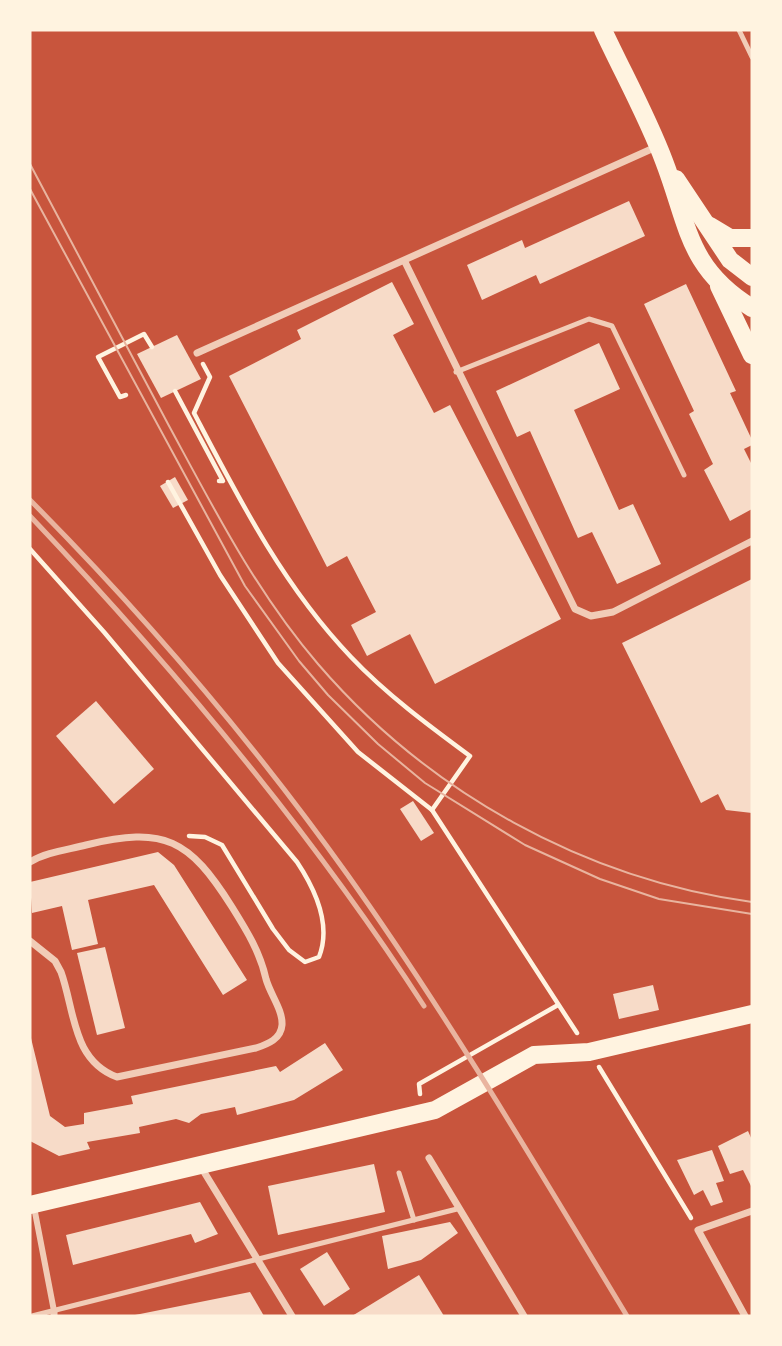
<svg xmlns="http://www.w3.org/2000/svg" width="782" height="1346" viewBox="0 0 782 1346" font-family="Commissioner,sans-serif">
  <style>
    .building { fill: #f7dbc8 }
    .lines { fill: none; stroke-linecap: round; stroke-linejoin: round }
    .path { stroke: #fff3e0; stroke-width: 4.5 }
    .service { stroke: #f1ccb7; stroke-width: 5 }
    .pedestrian { stroke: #f1ccb7; stroke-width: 6 }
    .minor { stroke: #f1ccb7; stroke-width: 7 }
    .primary { stroke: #fff3e0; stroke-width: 18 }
    .tram { stroke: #e9b49f; stroke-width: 2 }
    .rail { stroke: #e9b49f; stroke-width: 5 }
  </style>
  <rect width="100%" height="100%" fill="#c8553d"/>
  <g class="building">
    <path d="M629 201 645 236 540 284 536 275 482 300 467 265 522 240 525 248Z"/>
    <path d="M392 282 414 324 393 335 434 413 450 405 561 619 435 684 410 634 367 656 351 625 376 612 347 556 327 567 229 376 301 339 297 330Z"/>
    <path d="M686 284 736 391 730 393 752 440V445L744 449 752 465V509L730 521 704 470 713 464 689 414 694 411 644 304Z"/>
    <path d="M177 335 201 379 161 398 137 354Z"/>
    <path d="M599 343 620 389 574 410 619 510 633 504 661 564 617 584 592 532 578 538 530 431 517 437 496 391Z"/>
    <path d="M175 477 188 500 173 508 160 486Z"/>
    <path d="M752 579V813L726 810 718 794 701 803 622 643Z"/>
    <path d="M96 701 154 769 114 804 56 736Z"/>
    <path d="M413 801 434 833 421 841 400 809Z"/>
    <path d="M158 852 174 865 247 980 223 995 154 885 88 900 98 944 72 950 62 906 32 913 30 882Z"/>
    <path d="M105 947 125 1028 97 1035 77 953Z"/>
    <path d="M653 985 659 1010 619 1019 613 994Z"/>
    <path d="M30 1034 50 1116 65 1127 84 1124V1113L133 1104 131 1096 276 1066 280 1072 325 1043 343 1070 294 1100 237 1115 235 1107 201 1114 189 1123 176 1119 139 1127 140 1133 87 1142 90 1149 59 1156 30 1141Z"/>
    <path d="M748 1131 752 1140V1188L743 1170 730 1174 718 1146Z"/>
    <path d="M712 1150 724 1181 716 1183 723 1202 711 1206 703 1190 694 1195 677 1160Z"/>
    <path d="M374 1164 385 1212 278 1235 268 1186Z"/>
    <path d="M200 1202 218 1234 195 1243 191 1234 73 1265 66 1235Z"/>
    <path d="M450 1222 458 1233 421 1260 388 1269 382 1236Z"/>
    <path d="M327 1252 350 1289 324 1306 300 1269Z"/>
    <path d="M419 1275 444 1316H352Z"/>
    <path d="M250 1292 264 1316H135V1315Z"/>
  </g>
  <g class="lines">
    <g class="path">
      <path d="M203 364 210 377 194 413C239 499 283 586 351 657 386 694 428 725 470 756L432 810"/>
      <path d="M175 391 223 481H219"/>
      <path d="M126 395 120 397 98 357 144 334 152 347"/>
      <path d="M168 482 220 575 278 663 358 752 432 810 577 1033"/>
      <path d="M30 549 104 632 297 862C315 889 332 924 319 957L305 962 289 950 273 929 222 845 205 837 189 836"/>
      <path d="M599 1067 691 1218"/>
      <path d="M420 1094 419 1084 558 1005"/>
    </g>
    <g class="service">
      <path d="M739 30 752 57"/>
      <path d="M456 372 589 319 612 326 684 475"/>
      <path d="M399 1173 414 1220"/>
      <path d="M32 1316 457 1209"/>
    </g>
    <path class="pedestrian" d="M34 1207 54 1311"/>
    <g class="minor">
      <path d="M405 262 575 609 591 616 613 612 752 541"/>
      <path d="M197 353 656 147"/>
      <path d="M30 862C47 852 67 850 86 845 165 826 189 839 232 907 247 931 260 952 266 979 270 994 283 1010 282 1025 281 1039 268 1044 256 1048L117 1077C72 1060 75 1011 61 972L55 961 30 941"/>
      <path d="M429 1158 524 1316"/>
      <path d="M201 1167 292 1316"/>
      <path d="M54 1311V1316"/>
      <path d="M745 1316 698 1230 752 1211"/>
    </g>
    <g class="primary">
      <path d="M603 30C623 73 647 116 664 161 689 226 687 268 752 308"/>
      <path d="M676 179 730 260 752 277"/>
      <path d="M710 226 730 238H752"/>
      <path d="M719 286 752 355"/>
      <path d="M30 1205 435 1110 534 1055 589 1052 752 1014"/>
    </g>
    <g class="tram">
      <path d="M30 164C76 251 122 337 168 424 213 507 256 592 318 664 428 792 584 879 752 902"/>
      <path d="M30 189 245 586 299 661 328 695 378 744 425 783 525 845 600 879 659 899 752 914"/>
    </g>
    <g class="rail">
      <path d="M30 500C145 616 252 741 347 874 448 1016 537 1167 627 1316"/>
      <path d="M30 516C174 668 310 830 424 1006"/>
    </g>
  </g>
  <rect width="782" height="1346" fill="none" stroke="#fff3e0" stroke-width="63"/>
</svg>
